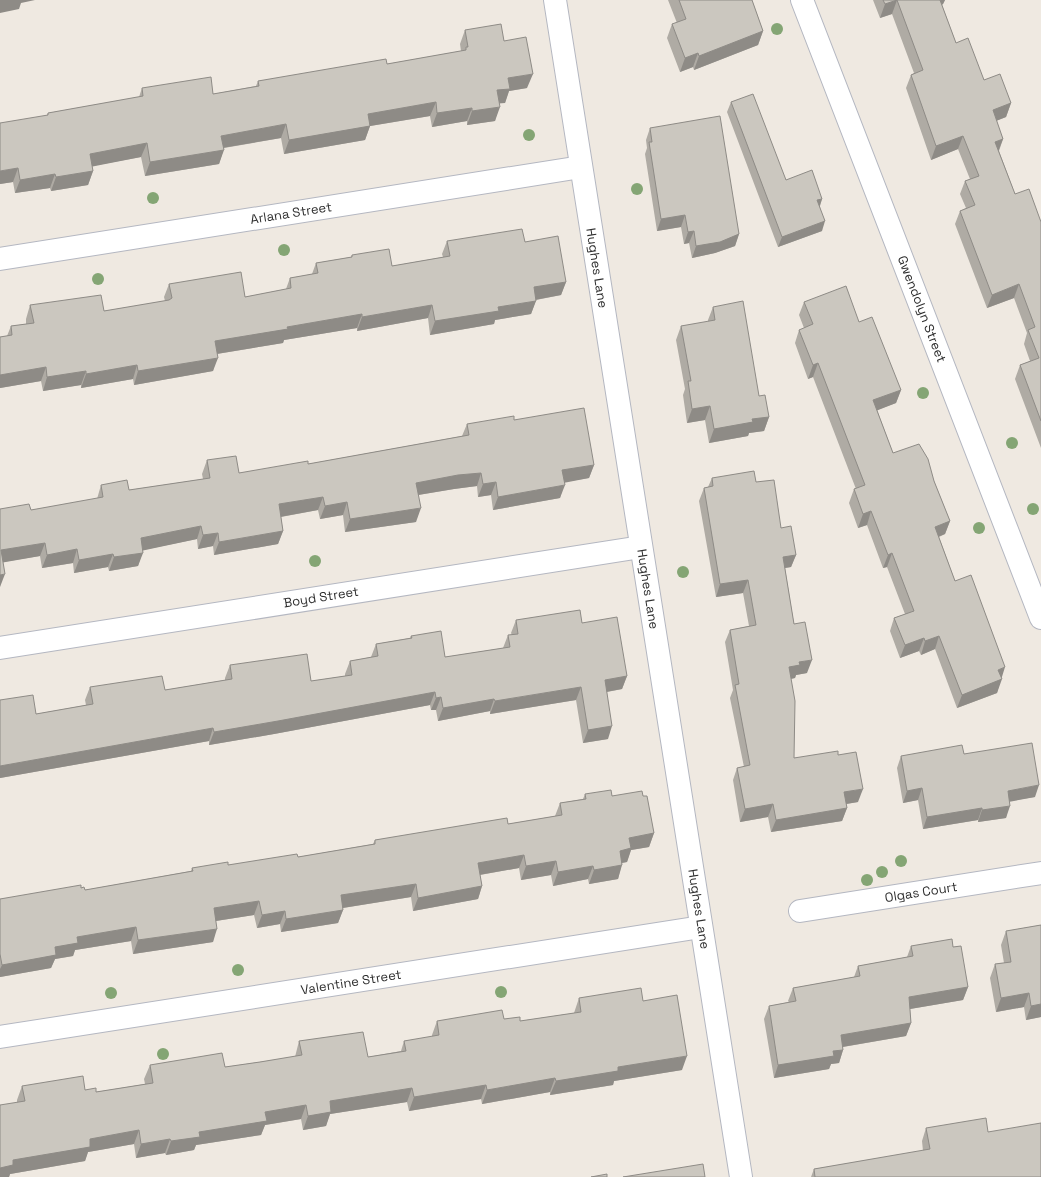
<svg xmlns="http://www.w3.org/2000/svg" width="1041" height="1177" viewBox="0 0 1041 1177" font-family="'Space Grotesk',sans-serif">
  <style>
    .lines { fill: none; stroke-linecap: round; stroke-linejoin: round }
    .minor-casing { stroke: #b4b7c1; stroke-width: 24 }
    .minor { stroke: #fff; stroke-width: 22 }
    .tree { fill: #84a574 }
    .wall { fill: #afaba4 }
    .shaded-wall { fill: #8e8b86 }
    .building { fill: #cbc7bf; stroke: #8e8b86 }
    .labels { text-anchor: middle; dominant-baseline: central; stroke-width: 4; stroke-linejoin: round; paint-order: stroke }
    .street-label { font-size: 13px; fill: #2e2e2e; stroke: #fff }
  </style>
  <rect width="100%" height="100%" fill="#efe9e1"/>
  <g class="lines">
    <g class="minor-casing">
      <g id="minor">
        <path d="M555 0 741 1177"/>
        <path d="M802 0 1041 618"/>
        <path d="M0 259 581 167"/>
        <path d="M0 648 641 547"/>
        <path d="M800 911 1041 873"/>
        <path d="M0 1037 701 927"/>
      </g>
    </g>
    <use href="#minor" class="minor"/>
  </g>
  <g class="tree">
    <circle cx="777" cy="29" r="6"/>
    <circle cx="529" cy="135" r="6"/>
    <circle cx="637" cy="189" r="6"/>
    <circle cx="153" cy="198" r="6"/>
    <circle cx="284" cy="250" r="6"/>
    <circle cx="98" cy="279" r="6"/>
    <circle cx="923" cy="393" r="6"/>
    <circle cx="1012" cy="443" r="6"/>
    <circle cx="1033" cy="509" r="6"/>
    <circle cx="979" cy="528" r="6"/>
    <circle cx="315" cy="561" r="6"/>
    <circle cx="683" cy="572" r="6"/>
    <circle cx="901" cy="861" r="6"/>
    <circle cx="882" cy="872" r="6"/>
    <circle cx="867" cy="880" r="6"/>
    <circle cx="238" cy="970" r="6"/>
    <circle cx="501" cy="992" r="6"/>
    <circle cx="111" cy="993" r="6"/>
    <circle cx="163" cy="1054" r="6"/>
  </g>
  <g class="wall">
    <path d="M668 0H752L763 31 758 45 694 70 693 67 680 72 667 38 672 24 677 23Z"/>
    <path d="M873 0H945L943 4 942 5 956 43 984 80 1011 103 1006 117 996 121 1003 139 999 151 1015 194 1041 222V448L1015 379 1020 365 1030 361 1024 344 1027 333 1014 298 987 308 955 224 960 211 966 208 960 194 965 181 970 179 958 149 931 160 906 88 911 75 914 73 892 14 880 18Z"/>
    <path d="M465 30 504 41 527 88 509 91 505 103H499L495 121 467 125V121L432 127 430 116 370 126 365 140 284 154 281 138 224 148 219 164 145 176 141 157 92 166 93 171 88 185 51 191 50 188 15 193 13 182 0 184 47 115 48 113 139 97 142 88 213 94 256 86 258 81 387 64 461 51 460 44Z"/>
    <path d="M731 102 786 180 822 199 820 206 822 231 778 247 727 112Z"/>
    <path d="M650 128 739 234 735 246 715 253 692 258 689 243 684 244 681 227 657 231 645 154 647 148 646 140Z"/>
    <path d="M447 241 525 242 566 282 561 295 536 300 531 314 495 320 494 324 430 335 428 318 357 331V328L284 340 283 343 217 354 213 371 134 385 133 379 81 388V385L43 391 41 381 0 388V337L7 336 11 326 26 324V319L30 305 104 311 165 301 164 297 169 284 245 297 286 289 290 278 312 274 316 263 351 257 352 255 392 266 443 257 442 254Z"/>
    <path d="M804 302 859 322 901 390 896 403 877 410 893 453 934 481 950 521 945 534 939 537 955 581 1001 678 997 693 957 708 935 649 921 655 919 651 900 658 890 631 894 618 905 614 887 567 883 568 867 525 858 528 849 503 854 489H856L813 377 808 379 795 343 799 330 804 328 799 315Z"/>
    <path d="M713 307 769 417 764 431 749 433 748 436 709 443 705 420 687 423 683 395 685 389 676 340 681 326 708 322V320Z"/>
    <path d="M514 420 594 465 589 478 564 482 560 498 493 510 491 495 478 497 477 486 454 489 418 495 416 522 345 532 343 515 320 519 318 510 281 517 283 531 278 544 214 555 213 546 198 549 197 539 143 550 138 566 109 571 108 567 74 573 73 563 42 568 40 556 3 562 0 587V509L31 510 97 499 101 485 129 490 203 479 202 474 207 460 239 473 308 464 462 436 467 424Z"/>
    <path d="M712 478 756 482 796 555 791 567 785 568 794 624 807 673 796 675 795 678 791 679 794 758 838 755 858 802 846 804 847 808 842 821 771 832 768 817 740 822 733 780 737 768 744 767 730 698 733 690 725 642 730 630 749 626 743 593 716 597 699 501 704 488 708 487Z"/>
    <path d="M516 620 582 623 627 676 622 689 607 692 608 739 583 743 576 700 490 714V711L438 721 436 710H431L430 705 274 734 209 745V741L0 778V700L36 714 86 705 85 700 90 687 165 690 225 680V678L230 665 311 681 345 676V674L350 661 371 657 376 644 410 638 411 636 445 657 503 648 508 635H512L511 633Z"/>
    <path d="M964 754 1035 797 1009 801 1006 818 978 822V820L923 829 918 800 903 803 897 768 901 756Z"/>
    <path d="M585 794 612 796H643L654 833 649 847 631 850 627 862 622 863 618 879 589 884 588 879 553 886 551 875 521 880 519 868 480 875 482 886 478 899 413 911 411 897 343 908V910L338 923 281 932 280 924 257 928 254 915 216 921 213 942 133 954 131 941 75 950 73 956 55 959 51 968 0 977V899L81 888 85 890 191 871 192 868 228 865 298 857 373 844 375 840 508 824 555 816 560 803 583 799Z"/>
    <path d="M1041 925V1017L1026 1020 1024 1007 996 1012 990 978 995 964 1004 963 1001 945 1006 931Z"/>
    <path d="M911 946 953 947 968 987 963 1000 910 1009 911 1023 906 1036 843 1047V1050L839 1063 831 1064 829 1069 774 1078 764 1019 769 1006 789 1002 788 1001 793 988 854 977 858 966 907 957Z"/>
    <path d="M579 998 643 1001 682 1070 614 1081 613 1085 550 1095V1092L482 1104 481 1099 409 1111 407 1102 330 1114 326 1126 303 1130 301 1119 265 1125 261 1135 196 1145 194 1150 166 1155 165 1153 136 1158 134 1144 88 1152 85 1161 10 1174 9 1177H0L17 1102V1100L22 1086 85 1090 96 1092 145 1084 144 1079 150 1065 225 1067 295 1057 299 1041 368 1057 401 1051 404 1041 432 1037V1035L437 1021 504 1019 520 1021 574 1013Z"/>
    <path d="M926 1128 988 1132 1041 1177H811L814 1169 923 1151 922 1141Z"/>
  </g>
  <g class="shaded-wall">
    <path d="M0 0H35L21 3 19 9 0 13Z"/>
    <path d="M897 0 892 14 880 18 885 4Z"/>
    <path d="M936 0H945L943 4 933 8Z"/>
    <path d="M763 31 758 45 694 70 699 56Z"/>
    <path d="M698 53 693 67 680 72 685 58Z"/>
    <path d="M533 74 527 88 509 91 505 103 492 104 497 90 508 78Z"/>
    <path d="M436 102 430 116 370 126 365 140 284 154 289 140 368 114Z"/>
    <path d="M1011 103 1006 117 988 124 993 110Z"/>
    <path d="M500 107 495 121 467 125 472 111Z"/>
    <path d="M472 108 467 121 432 127 437 113Z"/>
    <path d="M286 124 281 138 216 149 221 136Z"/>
    <path d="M963 136 958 149 931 160 936 146Z"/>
    <path d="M1003 139 998 152 995 142Z"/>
    <path d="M147 143 141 157 85 168 90 154Z"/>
    <path d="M224 150 219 164 145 176 150 162Z"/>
    <path d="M18 168 13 182 0 184V171Z"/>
    <path d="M93 171 88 185 51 191 56 177Z"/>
    <path d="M55 174 50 188 15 193 20 180Z"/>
    <path d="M822 199 819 208 817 200Z"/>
    <path d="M685 215 681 227 657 231 661 219Z"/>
    <path d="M825 221 822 231 778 247 782 237Z"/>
    <path d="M694 231 689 243 684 244 688 232Z"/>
    <path d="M739 234 735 246 715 253 692 258 696 246Z"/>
    <path d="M566 282 561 295 529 301 534 287Z"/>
    <path d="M1019 284 1014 298 987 308 992 295Z"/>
    <path d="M536 301 531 314 495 320 494 324 430 335 435 321 498 307Z"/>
    <path d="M432 305 428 318 357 331 362 317Z"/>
    <path d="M362 314 357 328 284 340 283 343 210 355 215 341 287 327Z"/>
    <path d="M218 358 213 371 134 385 138 371Z"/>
    <path d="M818 363 813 377 808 379 813 365Z"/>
    <path d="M137 365 133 379 81 388 86 374Z"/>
    <path d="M46 367 41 381 0 388V375Z"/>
    <path d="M86 371 81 385 43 391 47 377Z"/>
    <path d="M901 390 896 403 868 414 873 400Z"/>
    <path d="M710 406 705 420 687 423 692 409Z"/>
    <path d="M769 417 764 431 749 433 748 436 709 443 714 429 752 419Z"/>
    <path d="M594 465 589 478 558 484 562 470Z"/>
    <path d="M481 473 477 486 454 489 412 496 416 483 458 475Z"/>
    <path d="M496 482 491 495 478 497 483 484Z"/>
    <path d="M565 485 560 498 493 510 498 497Z"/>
    <path d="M323 497 318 510 274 518 279 504Z"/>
    <path d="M347 502 343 515 320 519 325 506Z"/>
    <path d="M421 508 416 522 345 532 350 519Z"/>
    <path d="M871 511 867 525 858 528 863 514Z"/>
    <path d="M950 521 945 534 930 540 935 527Z"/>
    <path d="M201 526 197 539 136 552 141 538Z"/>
    <path d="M283 531 278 544 214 555 219 542Z"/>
    <path d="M218 533 213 546 198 549 203 535Z"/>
    <path d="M45 543 40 556 0 563 1 550Z"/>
    <path d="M77 549 73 563 42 568 47 555Z"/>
    <path d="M143 553 138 566 109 571 114 557Z"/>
    <path d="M892 553 887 567 883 568 888 555Z"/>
    <path d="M113 554 108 567 74 573 79 560Z"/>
    <path d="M796 555 791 567 778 569 783 557Z"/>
    <path d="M5 574 0 587V575Z"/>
    <path d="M748 580 743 593 716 597 720 584Z"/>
    <path d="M939 636 935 649 921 655 925 641Z"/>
    <path d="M924 638 919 651 900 658 905 645Z"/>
    <path d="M812 660 807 673 796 675 795 678 784 680 789 667 799 662Z"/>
    <path d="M1005 667 1001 680 1002 679 997 693 957 708 962 695 998 670Z"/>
    <path d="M627 676 622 689 600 693 605 680Z"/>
    <path d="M581 687 576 700 490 714 495 701Z"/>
    <path d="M435 692 430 705 274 734 209 745 214 732Z"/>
    <path d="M441 697 436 710H431L436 698Z"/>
    <path d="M494 699 490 711 438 721 443 708Z"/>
    <path d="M612 726 608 739 583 743 588 730Z"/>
    <path d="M213 728 209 741 0 778V766Z"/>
    <path d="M1039 785 1035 797 1003 803 1008 791Z"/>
    <path d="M922 788 918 800 903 803 907 791Z"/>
    <path d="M863 789 858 802 840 805 844 792Z"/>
    <path d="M773 804 768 817 740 822 745 809Z"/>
    <path d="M1010 806 1006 818 978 822 982 810Z"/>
    <path d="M847 808 842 821 771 832 776 820Z"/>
    <path d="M982 808 978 820 923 829 927 817Z"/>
    <path d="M654 833 649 847 631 850 627 862 615 864 620 851 629 838Z"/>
    <path d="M524 855 519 868 473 876 478 863Z"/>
    <path d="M556 861 551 875 521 880 526 866Z"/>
    <path d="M622 865 618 879 589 884 594 870Z"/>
    <path d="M593 866 588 879 553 886 558 872Z"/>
    <path d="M416 884 411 897 336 909 341 895Z"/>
    <path d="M482 886 478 899 413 911 418 898Z"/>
    <path d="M259 901 254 915 209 922 214 908Z"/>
    <path d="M343 910 338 923 281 932 286 919Z"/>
    <path d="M285 911 280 924 257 928 262 915Z"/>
    <path d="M136 927 131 941 75 950 73 956 55 959 51 968 0 977V969L2 965 55 947 77 937Z"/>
    <path d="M217 929 213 942 133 954 138 940Z"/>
    <path d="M968 987 963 1000 904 1010 909 997Z"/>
    <path d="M1029 993 1024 1007 996 1012 1001 998Z"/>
    <path d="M1041 1004V1017L1026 1020 1031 1006Z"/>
    <path d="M911 1023 906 1036 836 1048 841 1035Z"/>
    <path d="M843 1050 839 1063 831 1064 829 1069 774 1078 778 1065 833 1051Z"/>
    <path d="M687 1056 682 1070 614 1081 613 1085 550 1095 556 1081 618 1067Z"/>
    <path d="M555 1078 550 1092 482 1104 487 1090Z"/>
    <path d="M486 1085 481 1099 409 1111 414 1097Z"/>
    <path d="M412 1088 407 1102 330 1114 326 1126 303 1130 308 1116 330 1101Z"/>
    <path d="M306 1105 301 1119 265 1125 261 1135 196 1145 194 1150 166 1155 171 1141 199 1132 265 1112Z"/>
    <path d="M139 1130 134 1144 88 1152 85 1161 10 1174 9 1177H0V1168L13 1160 90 1139Z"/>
    <path d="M170 1139 165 1153 136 1158 141 1144Z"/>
  </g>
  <g class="building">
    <path d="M679 0H752L763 31 699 56 698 53 685 58 672 24 686 19Z"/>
    <path d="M883 0H897L885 4Z"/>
    <path d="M897 0H940L956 43 968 38 984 80 1000 74 1011 103 993 110 1003 139 995 142 1015 194 1029 189 1041 222V421L1020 365 1039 358 1028 330 1035 327 1019 284 992 295 960 211 975 205 965 181 979 176 963 136 936 146 911 75 923 70Z"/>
    <path d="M501 24 504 41 526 37 533 74 508 78 510 89 497 90 500 107 472 111V108L437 113 436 102 368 114 370 126 289 140 286 124 221 136 224 150 150 162 147 143 90 154 93 171 56 177 55 174 20 180 18 168 0 171V123L48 115V113L143 96 142 88 211 77 213 94 259 86 258 81 386 59 387 64 466 50V47H468L465 30Z"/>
    <path d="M753 94 786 180 812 170 822 199 817 200 825 221 782 237 731 102Z"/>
    <path d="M720 116 739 234 720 242 696 246 694 231 688 232 685 215 661 219 649 142H652L650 128Z"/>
    <path d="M522 229 525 242 558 236 566 282 534 287 536 301 498 307 499 311 435 321 432 305 362 317V314L287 327 288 329 215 341 218 358 138 371 137 365 86 374V371L47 377 46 367 0 375V337L12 335 11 326 34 323 30 305 101 295 104 311 169 300 172 298 169 284 241 272 245 297 291 288 290 278 318 273 316 263 352 257V255L389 249 392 266 450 256 447 241Z"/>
    <path d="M846 286 859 322 872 317 901 390 873 400 893 453 919 444 928 459 934 481 950 521 935 527 955 581 971 575 1005 667 998 670 1002 679 962 695 939 636 925 641 924 638 905 645 894 618 914 611 892 553 888 555 871 511 863 514 854 489 865 485 818 363 813 365 799 330 813 324 804 302Z"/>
    <path d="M743 301 759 396 765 395 769 417 752 419 753 422 714 429 710 406 692 409 688 381H691L681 326 715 320 713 307Z"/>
    <path d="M584 408 594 465 562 470 565 485 498 497 496 482 483 484 481 473 458 475 416 483 421 508 350 519 347 502 325 506 323 497 279 504 283 531 219 542 218 533 203 535 201 526 141 538 143 553 114 557 113 554 79 560 77 549 47 555 45 543 1 550 5 574 0 575V509L29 504 31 510 103 497 101 485 127 480 129 490 210 478 207 460 236 456 239 473 308 461V464L469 435 467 424 514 416V420Z"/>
    <path d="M754 471 756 482 774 480 781 528 791 526 796 555 783 557 794 624 805 622 812 660 799 662 800 665 789 667 795 701 794 758 838 751V755L856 752 863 789 844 792 847 808 776 820 773 804 745 809 737 768 750 765 735 685 739 684 730 630 756 625 748 580 720 584 704 488 713 486 712 478Z"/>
    <path d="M580 610 582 623 617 617 627 676 605 680 612 726 588 730 581 687 495 701 494 699 443 708 441 697 436 698 435 692 278 721 214 732 213 728 0 766V700L33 695 36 714 93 704 90 687 162 676 165 690 232 679 230 665 307 654 311 681 352 675 350 661 378 656 376 644 412 638 411 636 441 631 445 657 510 647 508 635 518 634 516 620Z"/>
    <path d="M1032 743 1039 785 1008 791 1010 806 982 810V808L927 817 922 788 907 791 901 756 962 745 964 754Z"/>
    <path d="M611 790 612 796 642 791 643 796H647L654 833 629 838 631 848 620 851 622 865 594 870 593 866 558 872 556 861 526 866 524 855 478 863 482 886 418 898 416 884 341 895 343 910 286 919 285 911 262 915 259 901 214 908 217 929 138 940 136 927 77 937 78 943 55 947 56 955 2 965 0 954V899L81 885V888L84 887 85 890 193 871 192 868 228 862V865L297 854 298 857 375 844V840L507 818 508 824 562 815 560 803 586 799 585 794Z"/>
    <path d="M1041 925V1004L1031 1006 1029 993 1001 998 995 964 1011 962 1006 931Z"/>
    <path d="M952 939 953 947 961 946 968 987 909 997 911 1023 841 1035 843 1050 833 1051 834 1056 778 1065 769 1006 796 1001 793 988 860 976 858 966 913 956 911 946Z"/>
    <path d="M641 988 643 1001 677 995 687 1056 618 1067V1071L556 1081 555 1078 487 1090 486 1085 414 1097 412 1088 330 1101 331 1112 308 1116 306 1105 265 1112 267 1121 199 1132 200 1137 171 1141 170 1139 141 1144 139 1130 90 1139V1147L13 1160V1165L0 1168V1105L25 1101 22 1086 83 1076 85 1090 96 1088V1092L153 1083 150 1065 222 1053 225 1067 260 1062 302 1055 299 1041 363 1032 368 1057 406 1051 404 1041 439 1035 437 1021 502 1010 504 1019 520 1017V1021L581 1012 579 998Z"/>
    <path d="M986 1118 988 1132 1041 1123V1177H815L814 1169 930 1149 926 1128Z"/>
    <path d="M703 1164 705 1177H623Z"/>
    <path d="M607 1174V1177H591Z"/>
  </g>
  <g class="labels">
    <g class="street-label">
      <text transform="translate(291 213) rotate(-9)">Arlana Street</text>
      <text transform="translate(597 268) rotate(81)">Hughes Lane</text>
      <text transform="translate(922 309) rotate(69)">Gwendolyn Street</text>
      <text transform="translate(648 589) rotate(81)">Hughes Lane</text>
      <text transform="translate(321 597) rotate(-9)">Boyd Street</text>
      <text transform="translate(921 892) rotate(-9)">Olgas Court</text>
      <text transform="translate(699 909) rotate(81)">Hughes Lane</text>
      <text transform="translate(351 982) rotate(-9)">Valentine Street</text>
    </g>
  </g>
</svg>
